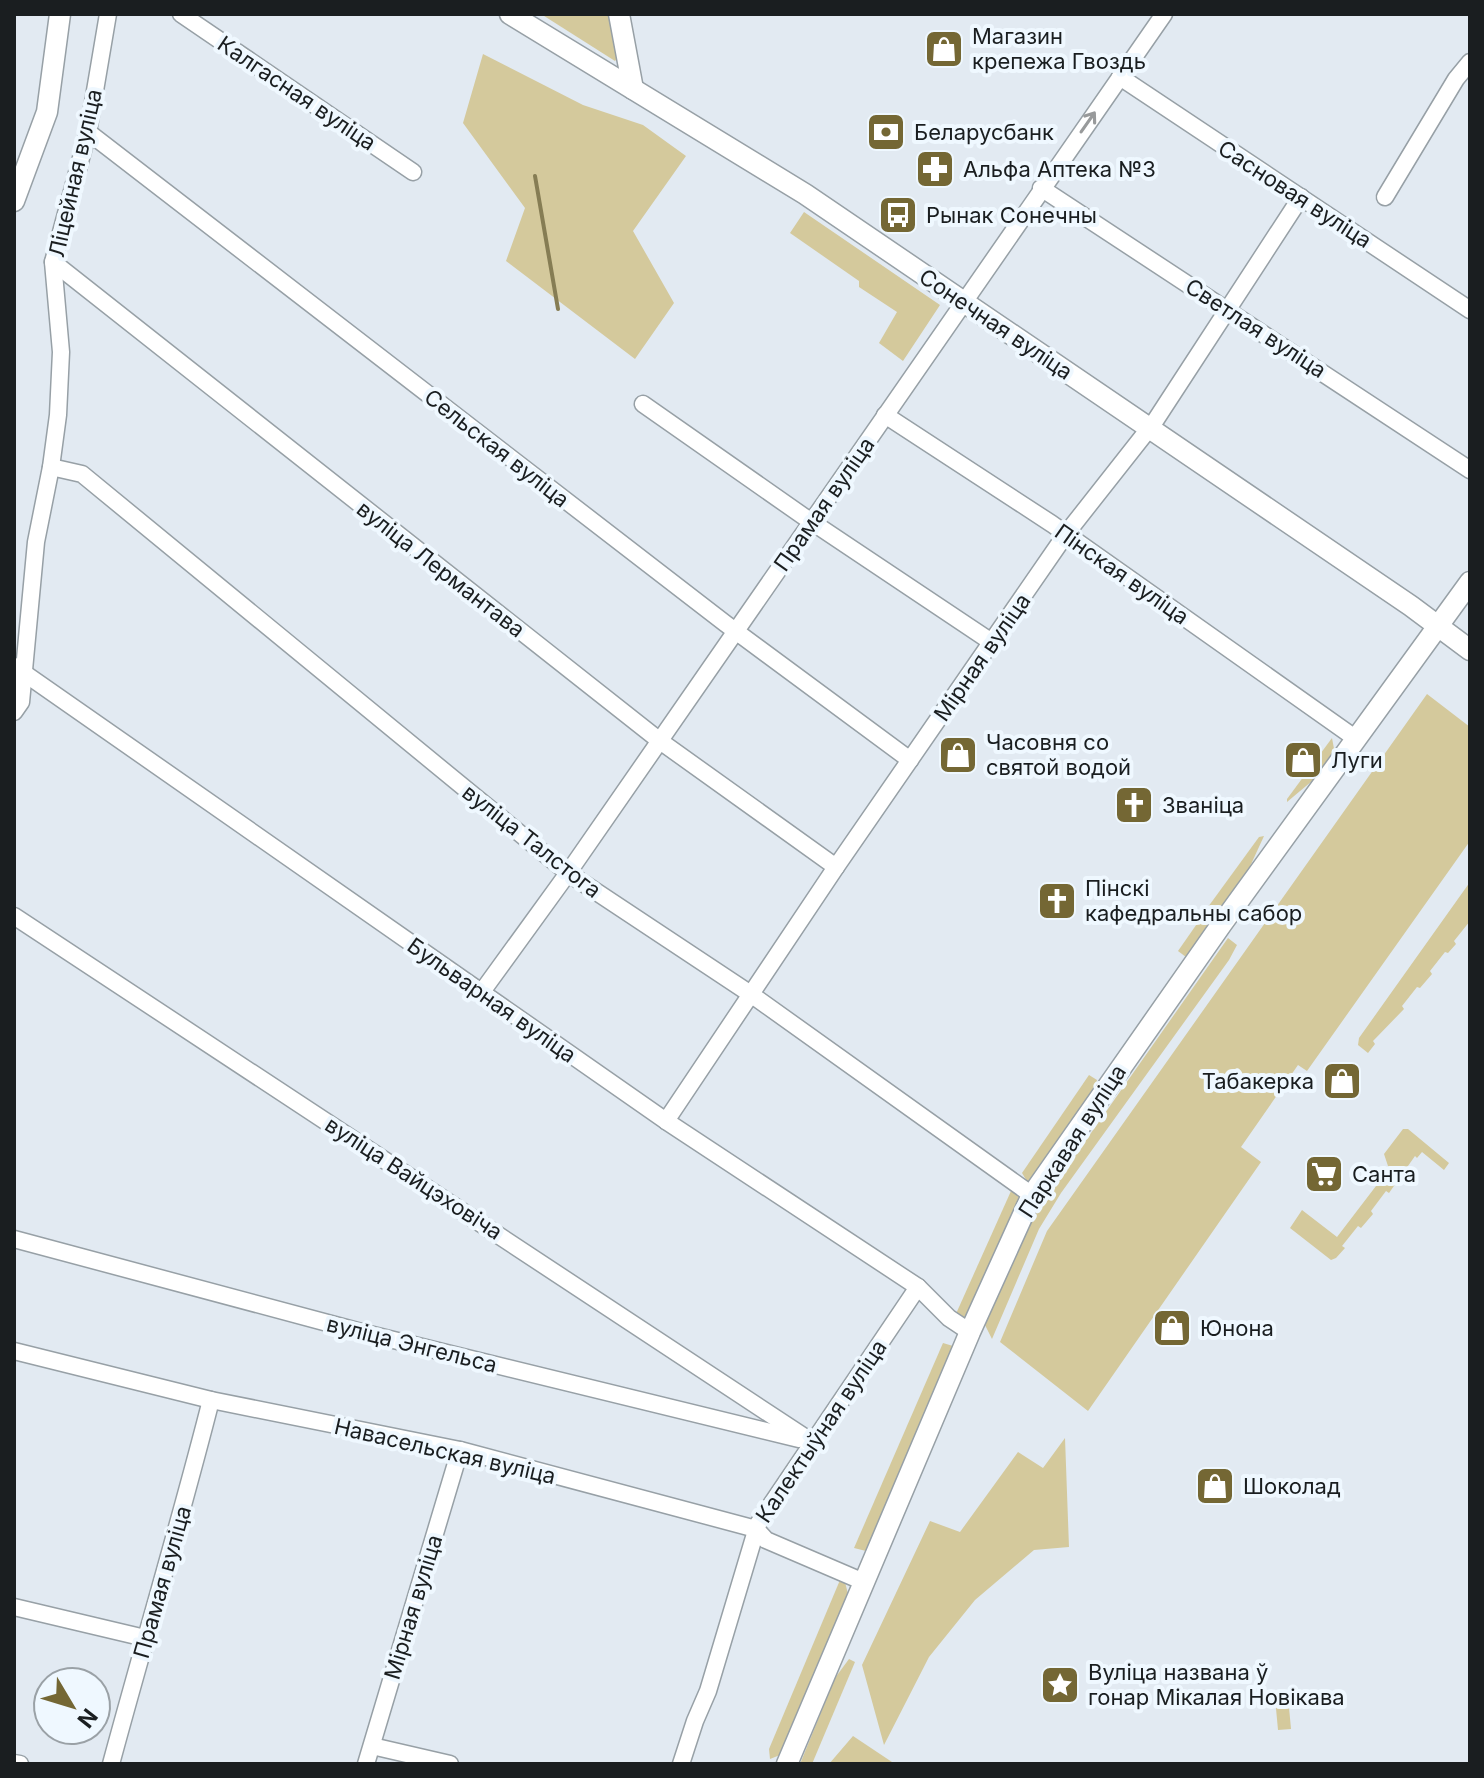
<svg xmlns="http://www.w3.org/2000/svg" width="1484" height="1778" viewBox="0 0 1484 1778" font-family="Inter,sans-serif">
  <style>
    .green { fill: #d4c99c }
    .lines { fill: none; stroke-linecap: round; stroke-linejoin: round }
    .stream { stroke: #867d54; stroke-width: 4 }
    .minor-casing { stroke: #97a0a6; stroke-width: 19 }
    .tertiary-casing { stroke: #97a0a6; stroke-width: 23 }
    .minor { stroke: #fff; stroke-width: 16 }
    .tertiary { stroke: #fff; stroke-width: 20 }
    .oneway { stroke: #989a9b }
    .labels { text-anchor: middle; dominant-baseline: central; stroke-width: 8; stroke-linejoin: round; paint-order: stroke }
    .poi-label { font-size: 22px; fill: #1a1e20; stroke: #eff8ff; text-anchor: start }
    .street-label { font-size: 22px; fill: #1a1e20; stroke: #eff8ff }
  </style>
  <rect width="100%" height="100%" fill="#e2eaf2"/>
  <g class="green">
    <path d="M541 14H612L618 57 615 61Z"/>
    <path d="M483 54 583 105 643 125 686 156 633 231 674 303 635 359 506 261 525 208 463 123Z"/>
    <path d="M804 212 940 305 903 361 879 343 897 312 859 287V281L790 233Z"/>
    <path d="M1427 694 1470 727V841L1307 1071 1298 1065 1241 1147 1261 1162 1088 1411 1000 1342 1047 1231Z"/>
    <path d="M1332 738 1335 754 1312 781 1287 802V799Z"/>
    <path d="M1264 836 1247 873 1218 914 1208 907 1259 837Z"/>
    <path d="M1470 882V921L1454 941 1456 944 1448 953 1445 952 1430 971 1432 974 1420 988 1417 987 1402 1006 1404 1009 1373 1041 1375 1044 1368 1053 1358 1045 1359 1038Z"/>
    <path d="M1201 918 1210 925 1186 957 1178 951Z"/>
    <path d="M1228 938 1237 945 1229 960 1061 1193 1039 1229 992 1339 985 1325 1027 1229 1039 1207Z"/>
    <path d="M1089 1075 1097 1080 1095 1089 1028 1183 1022 1173Z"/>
    <path d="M1403 1129H1408L1449 1163 1444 1170 1422 1152 1417 1158 1415 1156 1389 1193 1386 1191 1371 1211 1373 1214 1361 1228 1358 1226 1342 1246 1345 1248 1336 1258 1331 1260 1290 1228 1302 1210 1337 1237 1389 1169 1384 1154Z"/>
    <path d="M1011 1191 1018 1193 1019 1200 965 1321 955 1316Z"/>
    <path d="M943 1343 953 1346 866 1551 854 1548Z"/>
    <path d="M1065 1438 1069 1547 1034 1550 975 1600 929 1657 884 1745 862 1665 930 1521 960 1532 1018 1452 1043 1468Z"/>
    <path d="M840 1580 845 1582 848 1594 780 1755 770 1759 769 1749Z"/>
    <path d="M849 1659 855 1662 812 1764H800L835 1678Z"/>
    <path d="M1288 1697 1291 1729 1278 1730 1275 1698Z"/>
    <path d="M853 1736 895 1764H829Z"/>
  </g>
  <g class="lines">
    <path class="stream" d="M535 176 558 309"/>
    <g class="minor-casing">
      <g id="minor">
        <path d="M181 14 413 172"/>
        <path d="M1120 77 1470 310"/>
        <path d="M88 132 726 624 910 760"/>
        <path d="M1041 188 1470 470"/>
        <path d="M1385 197 1456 79 1470 62"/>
        <path d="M53 262 660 741 836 867"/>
        <path d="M643 404 803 516 993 643"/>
        <path d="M885 415 1052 524 1355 738"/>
        <path d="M51 467 82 474 568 873 752 995 1032 1195"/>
        <path d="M14 666 666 1121 918 1287 949 1318 970 1332"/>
        <path d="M14 712 21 702 36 542 51 467 58 415 61 352 53 262 88 132 108 14"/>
        <path d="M14 916 812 1442"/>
        <path d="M481 993 568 873 1164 14"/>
        <path d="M666 1121 836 867 1066 534 1155 421 1301 197"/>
        <path d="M14 1239 365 1333 799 1439"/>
        <path d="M14 1351 211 1400 460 1450 756 1529 766 1540 864 1582"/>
        <path d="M14 1607 145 1638"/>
        <path d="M372 1746 450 1764"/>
        <path d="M14 1763 20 1764"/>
        <path d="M111 1764C144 1642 180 1522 211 1400"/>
        <path d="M366 1764 460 1450"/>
        <path d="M681 1764 695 1721 708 1691 758 1524 918 1287"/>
      </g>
    </g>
    <g class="tertiary-casing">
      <g id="tertiary">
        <path d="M510 14 805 194 1411 606 1470 650"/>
        <path d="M619 14 633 89"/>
        <path d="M14 201 47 112 60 14"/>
        <path d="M787 1764 970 1332 1032 1195 1221 925 1470 582"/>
      </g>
    </g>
    <use href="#minor" class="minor"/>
    <use href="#tertiary" class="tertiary"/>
  </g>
  <defs><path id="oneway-shaft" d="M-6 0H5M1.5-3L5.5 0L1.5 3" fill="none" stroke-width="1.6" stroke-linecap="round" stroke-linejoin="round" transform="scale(2)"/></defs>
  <use class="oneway" href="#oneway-shaft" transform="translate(1088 122) rotate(-55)"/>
  <defs>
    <g id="shop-square" transform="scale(2)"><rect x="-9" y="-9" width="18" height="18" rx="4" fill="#746734" stroke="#eff8ff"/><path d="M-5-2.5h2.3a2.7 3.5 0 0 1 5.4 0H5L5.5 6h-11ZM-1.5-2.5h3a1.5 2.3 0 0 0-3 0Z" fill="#fff"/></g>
    <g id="bank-square" transform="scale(2)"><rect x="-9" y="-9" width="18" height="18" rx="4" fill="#746734" stroke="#eff8ff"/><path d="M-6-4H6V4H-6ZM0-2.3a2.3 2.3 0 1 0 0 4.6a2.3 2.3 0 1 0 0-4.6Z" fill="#fff"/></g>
    <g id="pharmacy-square" transform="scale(2)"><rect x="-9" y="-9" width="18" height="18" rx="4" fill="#746734" stroke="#eff8ff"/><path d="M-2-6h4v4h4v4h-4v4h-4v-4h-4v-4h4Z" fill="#fff"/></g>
    <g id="bus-square" transform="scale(2)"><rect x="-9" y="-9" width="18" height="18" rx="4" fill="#746734" stroke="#eff8ff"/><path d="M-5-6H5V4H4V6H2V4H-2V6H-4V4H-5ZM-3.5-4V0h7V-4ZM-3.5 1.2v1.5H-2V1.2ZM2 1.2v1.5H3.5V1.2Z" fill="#fff"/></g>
    <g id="church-square" transform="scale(2)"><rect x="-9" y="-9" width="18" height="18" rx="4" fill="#746734" stroke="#eff8ff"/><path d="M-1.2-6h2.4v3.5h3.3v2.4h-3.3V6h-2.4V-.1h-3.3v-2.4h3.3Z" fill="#fff"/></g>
    <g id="supermarket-square" transform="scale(2)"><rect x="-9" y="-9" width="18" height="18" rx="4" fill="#746734" stroke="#eff8ff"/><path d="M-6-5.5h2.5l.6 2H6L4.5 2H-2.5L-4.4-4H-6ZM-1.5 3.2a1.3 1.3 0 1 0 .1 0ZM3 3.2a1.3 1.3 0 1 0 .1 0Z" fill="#fff"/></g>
    <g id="sight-square" transform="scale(2)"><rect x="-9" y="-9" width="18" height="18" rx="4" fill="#746734" stroke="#eff8ff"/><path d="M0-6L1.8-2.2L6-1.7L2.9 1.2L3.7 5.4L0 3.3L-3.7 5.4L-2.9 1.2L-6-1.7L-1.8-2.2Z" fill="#fff"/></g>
  </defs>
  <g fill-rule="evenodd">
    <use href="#shop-square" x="944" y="49"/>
    <use href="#bank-square" x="886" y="132"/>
    <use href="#pharmacy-square" x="935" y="169"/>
    <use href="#bus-square" x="898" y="215"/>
    <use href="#shop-square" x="958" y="755"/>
    <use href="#shop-square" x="1303" y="760"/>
    <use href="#church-square" x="1134" y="805"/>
    <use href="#church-square" x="1057" y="901"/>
    <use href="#shop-square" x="1342" y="1081"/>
    <use href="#supermarket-square" x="1324" y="1174"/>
    <use href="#shop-square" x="1172" y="1328"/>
    <use href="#shop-square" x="1215" y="1486"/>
    <use href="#sight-square" x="1060" y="1685"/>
  </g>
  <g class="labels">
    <g class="poi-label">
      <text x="972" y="36">Магазин<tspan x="972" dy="25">крепежа Гвоздь</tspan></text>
      <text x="914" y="132">Беларусбанк</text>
      <text x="963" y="169">Альфа Аптека №3</text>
      <text x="926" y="215">Рынак Сонечны</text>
      <text x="986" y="742">Часовня со<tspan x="986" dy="25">святой водой</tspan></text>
      <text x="1331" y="760">Луги</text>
      <text x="1162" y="805">Званіца</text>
      <text x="1085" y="888">Пінскі<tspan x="1085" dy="25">кафедральны сабор</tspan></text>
      <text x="1314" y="1081" text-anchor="end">Табакерка</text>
      <text x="1352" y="1174">Санта</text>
      <text x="1200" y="1328">Юнона</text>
      <text x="1243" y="1486">Шоколад</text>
      <text x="1088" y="1672">Вуліца названа ў<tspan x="1088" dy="25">гонар Мікалая Новікава</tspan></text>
    </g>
    <g class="street-label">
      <text transform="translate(297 93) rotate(34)">Калгасная вуліца</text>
      <text transform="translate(75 173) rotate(-77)">Ліцейная вуліца</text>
      <text transform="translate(1295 194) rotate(33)">Сасновая вуліца</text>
      <text transform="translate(996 324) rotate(34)">Сонечная вуліца</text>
      <text transform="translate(1256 328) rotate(33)">Светлая вуліца</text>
      <text transform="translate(497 448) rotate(38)">Сельская вуліца</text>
      <text transform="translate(824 504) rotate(-55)">Прамая вуліца</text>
      <text transform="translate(441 569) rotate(38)">вуліца Лермантава</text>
      <text transform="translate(1122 574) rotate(35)">Пінская вуліца</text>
      <text transform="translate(982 657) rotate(-55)">Мірная вуліца</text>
      <text transform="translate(532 841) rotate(38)">вуліца Талстога</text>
      <text transform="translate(492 1000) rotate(35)">Бульварная вуліца</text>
      <text transform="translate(1072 1141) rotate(-57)">Паркавая вуліца</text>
      <text transform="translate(414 1178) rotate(33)">вуліца Вайцэховіча</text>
      <text transform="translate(412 1344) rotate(14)">вуліца Энгельса</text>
      <text transform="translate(821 1431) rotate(-56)">Калектыўная вуліца</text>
      <text transform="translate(445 1451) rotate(13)">Навасельская вуліца</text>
      <text transform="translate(162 1582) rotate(-74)">Прамая вуліца</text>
      <text transform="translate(413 1607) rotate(-73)">Мірная вуліца</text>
    </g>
  </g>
  <rect width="1484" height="1778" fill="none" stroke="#1a1e20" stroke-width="32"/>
  <g transform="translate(72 1706) rotate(128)"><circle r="38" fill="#eff8ff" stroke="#9aa1a6" stroke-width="2"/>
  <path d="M0-6L14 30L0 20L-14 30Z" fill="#746734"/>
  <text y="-12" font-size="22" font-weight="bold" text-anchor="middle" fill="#1a1e20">N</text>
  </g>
</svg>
